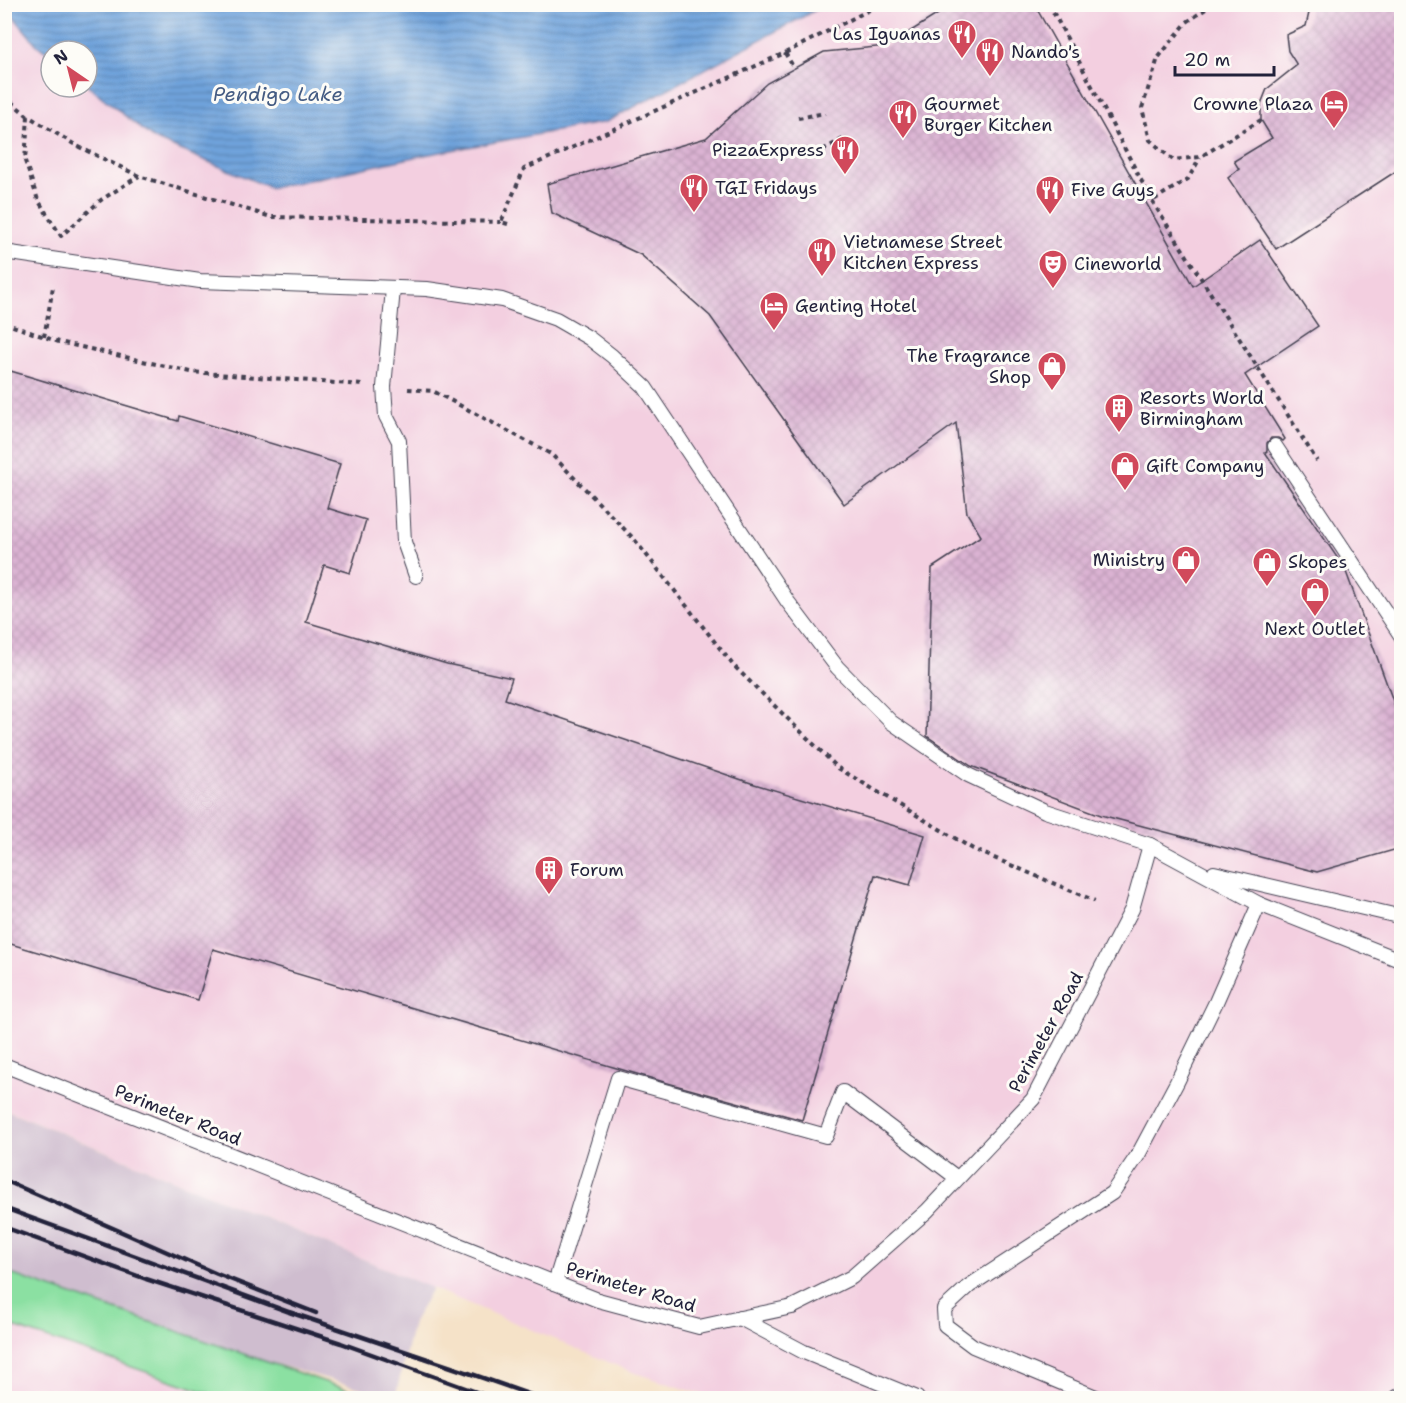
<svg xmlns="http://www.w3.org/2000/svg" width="1406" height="1403" viewBox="0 0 1406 1403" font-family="'Shantell Sans',sans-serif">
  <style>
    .built { fill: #f3cfe0; fill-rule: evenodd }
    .railway { fill: #cfbdcf }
    .grass { fill: #8be0a2; stroke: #56816e; stroke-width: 1.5 }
    .water { fill: url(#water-rules); stroke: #48628b; stroke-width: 1.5 }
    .building { fill: url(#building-cross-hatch) }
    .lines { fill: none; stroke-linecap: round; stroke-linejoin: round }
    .service-casing { stroke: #423f50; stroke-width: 16 }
    .path { stroke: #423f50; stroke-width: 4; stroke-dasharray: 4.5 4.5; stroke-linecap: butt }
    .service { stroke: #fff; stroke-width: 14 }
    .rail { stroke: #22223b; stroke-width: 4.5 }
    .labels { text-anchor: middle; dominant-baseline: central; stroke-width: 6; stroke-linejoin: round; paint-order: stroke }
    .poi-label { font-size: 18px; fill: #22223b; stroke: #fdfcf7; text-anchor: start }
    .street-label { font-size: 18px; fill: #22223b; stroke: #fdfcf7 }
    .water-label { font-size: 20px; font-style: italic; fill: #455c83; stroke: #fdfcf7 }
  </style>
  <defs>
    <pattern id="water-rules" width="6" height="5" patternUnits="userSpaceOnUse" patternTransform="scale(1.5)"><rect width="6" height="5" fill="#6fa3db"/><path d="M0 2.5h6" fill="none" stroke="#5b84b3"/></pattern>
    <pattern id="building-cross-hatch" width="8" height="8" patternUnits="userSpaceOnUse" patternTransform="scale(1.5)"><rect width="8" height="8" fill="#dbb3d3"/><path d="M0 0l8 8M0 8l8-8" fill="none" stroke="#bc9ab6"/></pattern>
  </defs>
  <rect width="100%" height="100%" fill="#fdfcf7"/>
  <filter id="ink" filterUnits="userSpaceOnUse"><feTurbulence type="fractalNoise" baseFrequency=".0167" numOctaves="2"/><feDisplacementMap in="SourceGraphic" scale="12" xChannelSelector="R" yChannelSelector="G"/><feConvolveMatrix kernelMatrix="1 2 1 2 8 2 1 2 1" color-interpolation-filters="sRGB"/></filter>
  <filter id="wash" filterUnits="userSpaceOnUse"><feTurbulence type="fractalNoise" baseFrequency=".008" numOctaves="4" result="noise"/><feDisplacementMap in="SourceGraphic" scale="24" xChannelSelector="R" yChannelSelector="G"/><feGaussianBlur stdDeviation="1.35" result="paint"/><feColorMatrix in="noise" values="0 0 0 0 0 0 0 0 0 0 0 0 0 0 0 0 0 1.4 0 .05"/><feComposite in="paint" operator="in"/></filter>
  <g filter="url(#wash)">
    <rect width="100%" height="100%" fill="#f5e2c8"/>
    <g class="built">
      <path d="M4 5H1401V1398H713L632 1372 5 1109ZM51 51H87V87H51Z"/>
      <path d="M5 1310 276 1398H5Z"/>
    </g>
    <path class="railway" d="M4 1109 432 1288 413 1323 395 1398 5 1287Z"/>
    <path class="grass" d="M5 1272 372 1398H223L5 1324Z"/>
    <path class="water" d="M4 5 5 4 825 5 606 122 424 155 271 188 154 139 87 85V51H51V56L37 45Z"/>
    <g id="blocks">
      <g class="building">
        <path d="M954 4H1034L1193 286 1260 240 1318 326 1245 375 1285 439 1283 441 1278 438H1271L1267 443V451L1265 452 1345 569 1401 723V848L1317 872 1101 815 971 766 927 736 932 568 981 536 967 513 956 423 844 504 710 316 641 255 552 213 547 184 706 138 767 83 824 52 887 46Z"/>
        <path d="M1311 4H1401V168L1276 249 1228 178 1239 169 1234 161 1272 138 1261 120V104L1267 89 1297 65 1288 51 1286 35 1306 26Z"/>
        <path d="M4 369 178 421 179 416 340 464 327 508 366 520 350 573 324 565 306 622 447 664 512 678 505 699 751 783 925 835 910 885 875 875 802 1120 664 1082 213 949 198 1000 4 942Z"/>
      </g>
    </g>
  </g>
  <g filter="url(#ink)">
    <use href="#blocks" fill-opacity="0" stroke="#423f50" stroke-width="1.5"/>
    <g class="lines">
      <g class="service-casing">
        <g id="service">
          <path d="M4 252 200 281 427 289 502 300 556 319 589 338 612 356 645 387 788 602 837 667 891 722 968 775 1045 811 1150 845 1259 904 1402 961"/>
          <path d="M393 289 384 387 386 416 399 441 404 542 416 576"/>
          <path d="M1275 446 1402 637"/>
          <path d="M1214 873 1402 917"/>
          <path d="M4 1065 598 1300 699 1327 792 1307 852 1277 927 1211 1033 1099 1132 909 1150 845"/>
          <path d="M555 1283 618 1078 826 1136 843 1092 957 1178"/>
          <path d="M740 1318 804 1352 917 1398"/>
          <path d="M1098 1398 973 1346 945 1325 944 1309 969 1286 1112 1193 1138 1155 1177 1082 1216 1002 1259 904"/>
          <path d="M1396 1398 1402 1394"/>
        </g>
      </g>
      <g class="path">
        <path d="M1049 4 1152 201 1188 179 1200 158"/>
        <path d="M1213 4 1187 22 1158 58 1142 108 1150 140 1173 160 1200 157 1261 120"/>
        <path d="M785 53 794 68"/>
        <path d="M4 96 28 116 77 146 139 176 271 217 501 222"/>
        <path d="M28 116 25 161 38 200 61 236 101 200 139 176"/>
        <path d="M798 118 825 113"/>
        <path d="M815 154 843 139"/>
        <path d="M1152 201 1317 461"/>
        <path d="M508 224 501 222 524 169 785 53 881 4"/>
        <path d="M4 323 59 342 191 372 362 385"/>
        <path d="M44 337 53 287"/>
        <path d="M408 389 433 391 551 454 634 539 733 665 838 768 973 849 1095 901"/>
      </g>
      <use href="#service" class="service"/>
      <g class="rail">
        <path d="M4 1180 217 1274 316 1313"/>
        <path d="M4 1208 289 1312 463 1371 540 1398"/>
        <path d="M4 1227 146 1279 341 1343 493 1398"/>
      </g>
    </g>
  </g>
  <defs>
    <g id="restaurant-pin" transform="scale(1.5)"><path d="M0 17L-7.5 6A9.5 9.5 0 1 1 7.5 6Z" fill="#d1495b" stroke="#fdfcf7"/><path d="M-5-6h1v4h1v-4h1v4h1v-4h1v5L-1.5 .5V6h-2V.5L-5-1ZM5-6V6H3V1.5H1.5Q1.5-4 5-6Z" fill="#fff"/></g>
    <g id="hotel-pin" transform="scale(1.5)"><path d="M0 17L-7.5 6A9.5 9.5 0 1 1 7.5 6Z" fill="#d1495b" stroke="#fdfcf7"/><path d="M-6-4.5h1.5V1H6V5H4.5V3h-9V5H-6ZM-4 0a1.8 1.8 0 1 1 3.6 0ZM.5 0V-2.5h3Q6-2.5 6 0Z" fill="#fff"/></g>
    <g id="theatre-pin" transform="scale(1.5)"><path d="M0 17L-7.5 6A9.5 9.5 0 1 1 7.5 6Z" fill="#d1495b" stroke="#fdfcf7"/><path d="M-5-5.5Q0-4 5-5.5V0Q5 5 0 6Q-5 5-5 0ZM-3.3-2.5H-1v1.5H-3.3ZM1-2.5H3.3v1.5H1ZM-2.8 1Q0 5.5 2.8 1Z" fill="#fff"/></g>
    <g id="shop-pin" transform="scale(1.5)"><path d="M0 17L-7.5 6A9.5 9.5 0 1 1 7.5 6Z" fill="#d1495b" stroke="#fdfcf7"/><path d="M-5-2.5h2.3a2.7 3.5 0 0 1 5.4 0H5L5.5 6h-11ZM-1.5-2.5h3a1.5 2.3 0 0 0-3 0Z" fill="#fff"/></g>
    <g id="building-pin" transform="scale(1.5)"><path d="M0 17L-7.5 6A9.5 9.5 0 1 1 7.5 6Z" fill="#d1495b" stroke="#fdfcf7"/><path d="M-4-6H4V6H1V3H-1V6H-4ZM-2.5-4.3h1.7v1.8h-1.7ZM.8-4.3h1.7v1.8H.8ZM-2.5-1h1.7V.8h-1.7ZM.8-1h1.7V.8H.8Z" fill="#fff"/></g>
  </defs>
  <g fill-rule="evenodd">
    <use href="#restaurant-pin" x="962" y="34"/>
    <use href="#restaurant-pin" x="990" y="52"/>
    <use href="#hotel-pin" x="1334" y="104"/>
    <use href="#restaurant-pin" x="903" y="114"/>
    <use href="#restaurant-pin" x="845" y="150"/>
    <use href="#restaurant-pin" x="694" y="188"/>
    <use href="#restaurant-pin" x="1050" y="190"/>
    <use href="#restaurant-pin" x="822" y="252"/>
    <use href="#theatre-pin" x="1053" y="264"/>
    <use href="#hotel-pin" x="774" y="306"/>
    <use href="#shop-pin" x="1052" y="366"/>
    <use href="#building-pin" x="1119" y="408"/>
    <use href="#shop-pin" x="1125" y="466"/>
    <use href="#shop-pin" x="1186" y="560"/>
    <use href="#shop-pin" x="1267" y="562"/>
    <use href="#shop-pin" x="1315" y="592"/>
    <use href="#building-pin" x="549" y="870"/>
  </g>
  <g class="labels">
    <g class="poi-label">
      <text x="941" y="34" text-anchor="end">Las Iguanas</text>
      <text x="1011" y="52">Nando's</text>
      <text x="924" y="104">Gourmet<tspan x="924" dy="21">Burger Kitchen</tspan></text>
      <text x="1313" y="104" text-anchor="end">Crowne Plaza</text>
      <text x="824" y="150" text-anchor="end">PizzaExpress</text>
      <text x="715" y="188">TGI Fridays</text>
      <text x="1071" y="190">Five Guys</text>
      <text x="843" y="242">Vietnamese Street<tspan x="843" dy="21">Kitchen Express</tspan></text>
      <text x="1074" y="264">Cineworld</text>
      <text x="795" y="306">Genting Hotel</text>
      <text x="1031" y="356" text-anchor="end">The Fragrance<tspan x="1031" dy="21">Shop</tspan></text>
      <text x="1140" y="398">Resorts World<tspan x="1140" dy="21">Birmingham</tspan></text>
      <text x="1146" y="466">Gift Company</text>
      <text x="1165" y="560" text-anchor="end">Ministry</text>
      <text x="1288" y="562">Skopes</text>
      <text x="1315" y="629" text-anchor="middle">Next Outlet</text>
      <text x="570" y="870">Forum</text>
    </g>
    <g class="street-label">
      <text transform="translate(1046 1032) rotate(-61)">Perimeter Road</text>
      <text transform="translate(178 1115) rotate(22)">Perimeter Road</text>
      <text transform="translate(631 1287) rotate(17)">Perimeter Road</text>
    </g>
    <g class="water-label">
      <text x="278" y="94">Pendigo Lake</text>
    </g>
  </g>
  <rect width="1406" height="1403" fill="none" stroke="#fdfcf7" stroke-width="24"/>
  <g transform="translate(69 69) rotate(325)"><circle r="28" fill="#fdfcf7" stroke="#a5a5ac" stroke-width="1.5"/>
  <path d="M0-4.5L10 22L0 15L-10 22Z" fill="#d1495b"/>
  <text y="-9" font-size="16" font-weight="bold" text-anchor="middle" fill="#22223b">N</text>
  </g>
  <path d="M1175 66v9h99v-9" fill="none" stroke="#22223b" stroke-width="3"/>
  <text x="1184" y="66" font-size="18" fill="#22223b" stroke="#fdfcf7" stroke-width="4.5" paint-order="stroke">20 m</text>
</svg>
